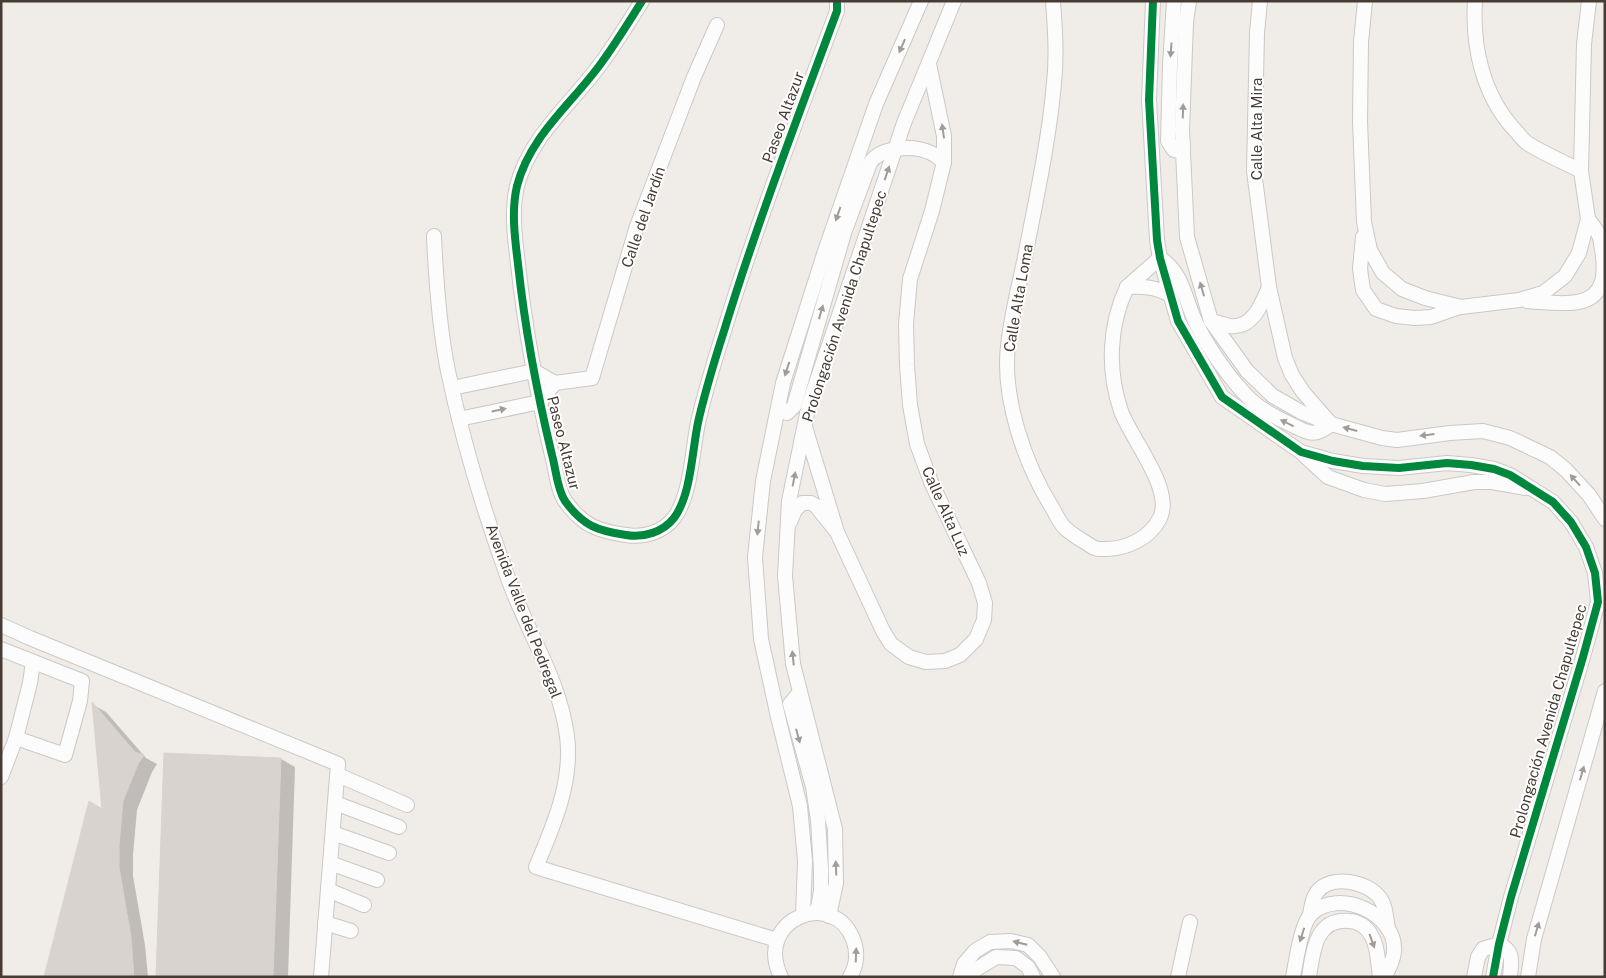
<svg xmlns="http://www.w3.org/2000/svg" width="1606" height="978" viewBox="0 0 1606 978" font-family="'Public Sans',sans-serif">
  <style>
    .shadow { fill: #0003 }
    .building { fill: #d8d3cf; stroke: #d8d3ce }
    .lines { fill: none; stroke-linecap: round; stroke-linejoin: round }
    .minor-casing { stroke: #ccc8c4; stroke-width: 16 }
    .minor { stroke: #fdfcfc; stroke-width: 14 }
    .cycleway-casing { stroke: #fff; stroke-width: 11 }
    .cycleway { stroke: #00873e; stroke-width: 8 }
    .oneway { fill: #a29c98 }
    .labels { text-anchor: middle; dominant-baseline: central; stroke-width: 4; stroke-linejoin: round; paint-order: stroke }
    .street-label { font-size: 15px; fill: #463c34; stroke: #fff }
  </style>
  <rect width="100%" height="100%" fill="#f0ece8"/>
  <g class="shadow">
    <path d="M93 705 106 712 146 758 157 764 152 772 137 810 133 855V876L145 945 148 977H45L103 811Z"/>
    <path d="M281 759 295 767 288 977H157Z"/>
  </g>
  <g class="building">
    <path d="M92 702 135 752 144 755 138 764 123 801 119 846V867L131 937 134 977H44L89 801 102 809Z"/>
    <path d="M164 753 281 758 273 977H156Z"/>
  </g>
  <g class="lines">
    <g class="minor-casing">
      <g id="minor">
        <path d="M642 1C629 22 616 43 602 62 573 103 530 135 517 186 511 211 515 239 518 264 525 329 537 393 552 455 556 469 557 489 565 501 583 526 598 531 626 535 644 538 663 532 674 518 692 494 692 447 699 418 706 389 715 359 724 331 757 223 798 117 837 11V1"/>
        <path d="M1053 1C1055 28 1057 56 1054 83 1049 141 1036 199 1025 257 1019 286 1011 316 1008 346 1002 398 1025 465 1053 509 1056 515 1060 523 1065 528 1072 535 1082 540 1091 546 1096 550 1101 549 1108 549 1128 548 1150 538 1160 518 1174 489 1131 439 1121 411 1107 370 1109 325 1127 287"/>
        <path d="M1153 1 1149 100 1157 240 1160 258 1178 321 1222 397 1301 452 1333 461 1363 466 1399 468 1447 463 1471 465 1494 469 1510 475 1553 502 1571 522 1586 547 1595 573 1598 602 1583 657 1511 897 1499 944 1493 977"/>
        <path d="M1174 1 1170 65 1168 141 1174 150 1178 151 1183 145"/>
        <path d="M1189 1 1186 22 1182 130 1187 237 1211 321 1247 371 1273 396 1301 412 1331 424 1382 438 1397 440 1450 433 1483 431 1510 438 1550 457 1566 470 1589 495 1605 519"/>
        <path d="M1365 1 1361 42 1360 121 1364 222 1370 250 1383 273 1402 289 1425 298 1461 307 1519 300 1543 293 1565 276 1579 253 1588 219 1581 171 1584 44 1589 1"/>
        <path d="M1475 1C1472 47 1483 95 1514 129 1518 133 1522 139 1527 143 1544 154 1564 162 1581 171"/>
        <path d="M434 236C436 281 439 327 448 371 463 443 484 512 509 581 528 633 560 681 567 736 573 782 553 827 536 867L777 940"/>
        <path d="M1363 237 1360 269 1363 290 1376 309 1396 316 1415 318 1431 317 1460 307"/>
        <path d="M1170 295C1156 287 1143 286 1127 287L1160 258C1184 274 1184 298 1196 323 1208 348 1231 381 1251 400 1262 410 1277 418 1290 424 1308 433 1314 438 1331 424L1303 392 1292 375 1285 358 1269 287 1254 171 1257 33 1260 1"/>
        <path d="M1527 301C1544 302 1561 305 1578 302 1605 297 1606 273 1602 250 1601 245 1601 240 1599 235 1596 229 1592 224 1588 219"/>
        <path d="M1211 321C1217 322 1224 325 1230 326 1253 329 1262 303 1269 287"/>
        <path d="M555 383 592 378 637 226 694 77 717 25"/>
        <path d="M452 388 534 371 555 383 540 402 459 419"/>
        <path d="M778 409 787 413 794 406 844 233 870 163C881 146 914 145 931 153 936 155 940 159 944 162V136L929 64"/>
        <path d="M1303 454 1328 477 1364 490 1385 494 1423 491 1474 482H1492L1526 488"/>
        <path d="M790 522 795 510 802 503H811L816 506 837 532 805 427"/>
        <path d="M837 532 883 631 891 644 909 657 926 662 945 661 960 655 976 639 984 620 985 603 979 583 931 482 917 444 910 405 907 365 906 324 910 279 932 211 944 162"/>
        <path d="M1 625 30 638 338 764 321 977"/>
        <path d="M1 649 82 681 80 701 65 755 16 738 1 777"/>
        <path d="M800 692 790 704 813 787 818 820 821 869V891L817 913"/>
        <path d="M16 738 30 683 33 662"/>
        <path d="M338 775 407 805"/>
        <path d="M335 803 399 827"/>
        <path d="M333 833 389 853"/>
        <path d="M330 863 377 880"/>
        <path d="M328 890 364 905"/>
        <path d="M803 915 805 861 800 806 778 717 761 639 755 557 763 481 783 383 825 251 876 104 921 1"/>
        <path d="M1310 915C1311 908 1312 899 1317 892 1331 874 1367 881 1380 898 1386 906 1386 919 1388 929"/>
        <path d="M829 916 836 883 835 829 793 664 785 576 789 501 809 404 904 123 954 1"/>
        <path d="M325 923 351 931"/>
        <path d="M781 977C753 919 833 888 853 939 858 952 857 965 850 977"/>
        <path d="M960 977 964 964 975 951 990 942 1011 941 1028 945 1040 957 1053 977"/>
        <path d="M964 977 996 957 1016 958 1028 967 1033 977"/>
        <path d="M1178 977 1190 922"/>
        <path d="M1293 977C1296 962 1301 924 1311 914 1339 887 1397 914 1394 951 1394 960 1388 969 1385 977"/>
        <path d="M1309 977C1313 952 1315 918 1349 921 1358 921 1367 927 1371 935 1378 946 1378 964 1380 977"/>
        <path d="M1474 977 1478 957 1483 949 1499 944C1515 952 1511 961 1510 977"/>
        <path d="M1528 977 1534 939 1605 691"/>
      </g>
    </g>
    <use href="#minor" class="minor"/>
    <g class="cycleway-casing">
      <g id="cycleway">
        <path d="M642 1C629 22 616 43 602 62 573 103 530 135 517 186 511 211 515 239 518 264 525 329 537 393 552 455 556 469 557 489 565 501 583 526 598 531 626 535 644 538 663 532 674 518 692 494 692 447 699 418 706 389 715 359 724 331 757 223 798 117 837 11V1"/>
        <path d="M1153 1 1149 100 1157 240 1160 258 1178 321 1222 397 1301 452 1333 461 1363 466 1399 468 1447 463 1471 465 1494 469 1510 475 1553 502 1571 522 1586 547 1595 573 1598 602 1583 657 1511 897 1499 944 1493 977"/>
      </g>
    </g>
    <use href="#cycleway" class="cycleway"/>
  </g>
  <defs><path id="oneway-solid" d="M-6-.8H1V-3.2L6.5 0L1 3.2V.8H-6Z" transform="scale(1.25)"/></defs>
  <g class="oneway">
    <use href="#oneway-solid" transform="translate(902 46) rotate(114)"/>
    <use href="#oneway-solid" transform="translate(1171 50) rotate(94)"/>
    <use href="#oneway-solid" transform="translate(1183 111) rotate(-88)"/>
    <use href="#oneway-solid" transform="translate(943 131) rotate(-98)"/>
    <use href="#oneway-solid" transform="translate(887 173) rotate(-71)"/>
    <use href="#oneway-solid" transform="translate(838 214) rotate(109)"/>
    <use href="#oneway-solid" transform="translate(1202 289) rotate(-106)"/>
    <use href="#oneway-solid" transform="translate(821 312) rotate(-74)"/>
    <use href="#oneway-solid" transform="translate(787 369) rotate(108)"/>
    <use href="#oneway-solid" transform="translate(499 410) rotate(-12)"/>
    <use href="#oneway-solid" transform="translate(1287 423) rotate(-154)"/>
    <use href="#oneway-solid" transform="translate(1350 429) rotate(-165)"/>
    <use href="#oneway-solid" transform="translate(1427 435) rotate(173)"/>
    <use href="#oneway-solid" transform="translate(794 479) rotate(-79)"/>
    <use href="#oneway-solid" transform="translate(1575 480) rotate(-132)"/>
    <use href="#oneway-solid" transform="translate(758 528) rotate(96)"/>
    <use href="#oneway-solid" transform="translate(793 658) rotate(-96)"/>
    <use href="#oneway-solid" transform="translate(798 736) rotate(75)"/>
    <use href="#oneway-solid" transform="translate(1582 773) rotate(-74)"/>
    <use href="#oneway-solid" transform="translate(836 868) rotate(-92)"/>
    <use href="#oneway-solid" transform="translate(1537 929) rotate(-74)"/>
    <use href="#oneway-solid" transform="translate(1302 935) rotate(107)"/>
    <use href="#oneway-solid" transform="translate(1372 941) rotate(70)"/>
    <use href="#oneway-solid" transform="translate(1020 943) rotate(-166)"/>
    <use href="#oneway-solid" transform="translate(856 955) rotate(-88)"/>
  </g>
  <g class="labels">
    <g class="street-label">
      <text transform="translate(783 117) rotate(-70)">Paseo Altazur</text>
      <text transform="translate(1256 129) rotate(-90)">Calle Alta Mira</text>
      <text transform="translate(643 217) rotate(-71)">Calle del Jardín</text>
      <text transform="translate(1018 298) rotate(-80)">Calle Alta Loma</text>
      <text transform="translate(844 306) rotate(-72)">Prolongación Avenida Chapultepec</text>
      <text transform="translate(564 443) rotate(76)">Paseo Altazur</text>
      <text transform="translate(946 511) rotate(66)">Calle Alta Luz</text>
      <text transform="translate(524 611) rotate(69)">Avenida Valle del Pedregal</text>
      <text transform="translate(1548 721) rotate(-74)">Prolongación Avenida Chapultepec</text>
    </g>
  </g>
  <rect width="1606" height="978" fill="none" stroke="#463c34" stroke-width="5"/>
</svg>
